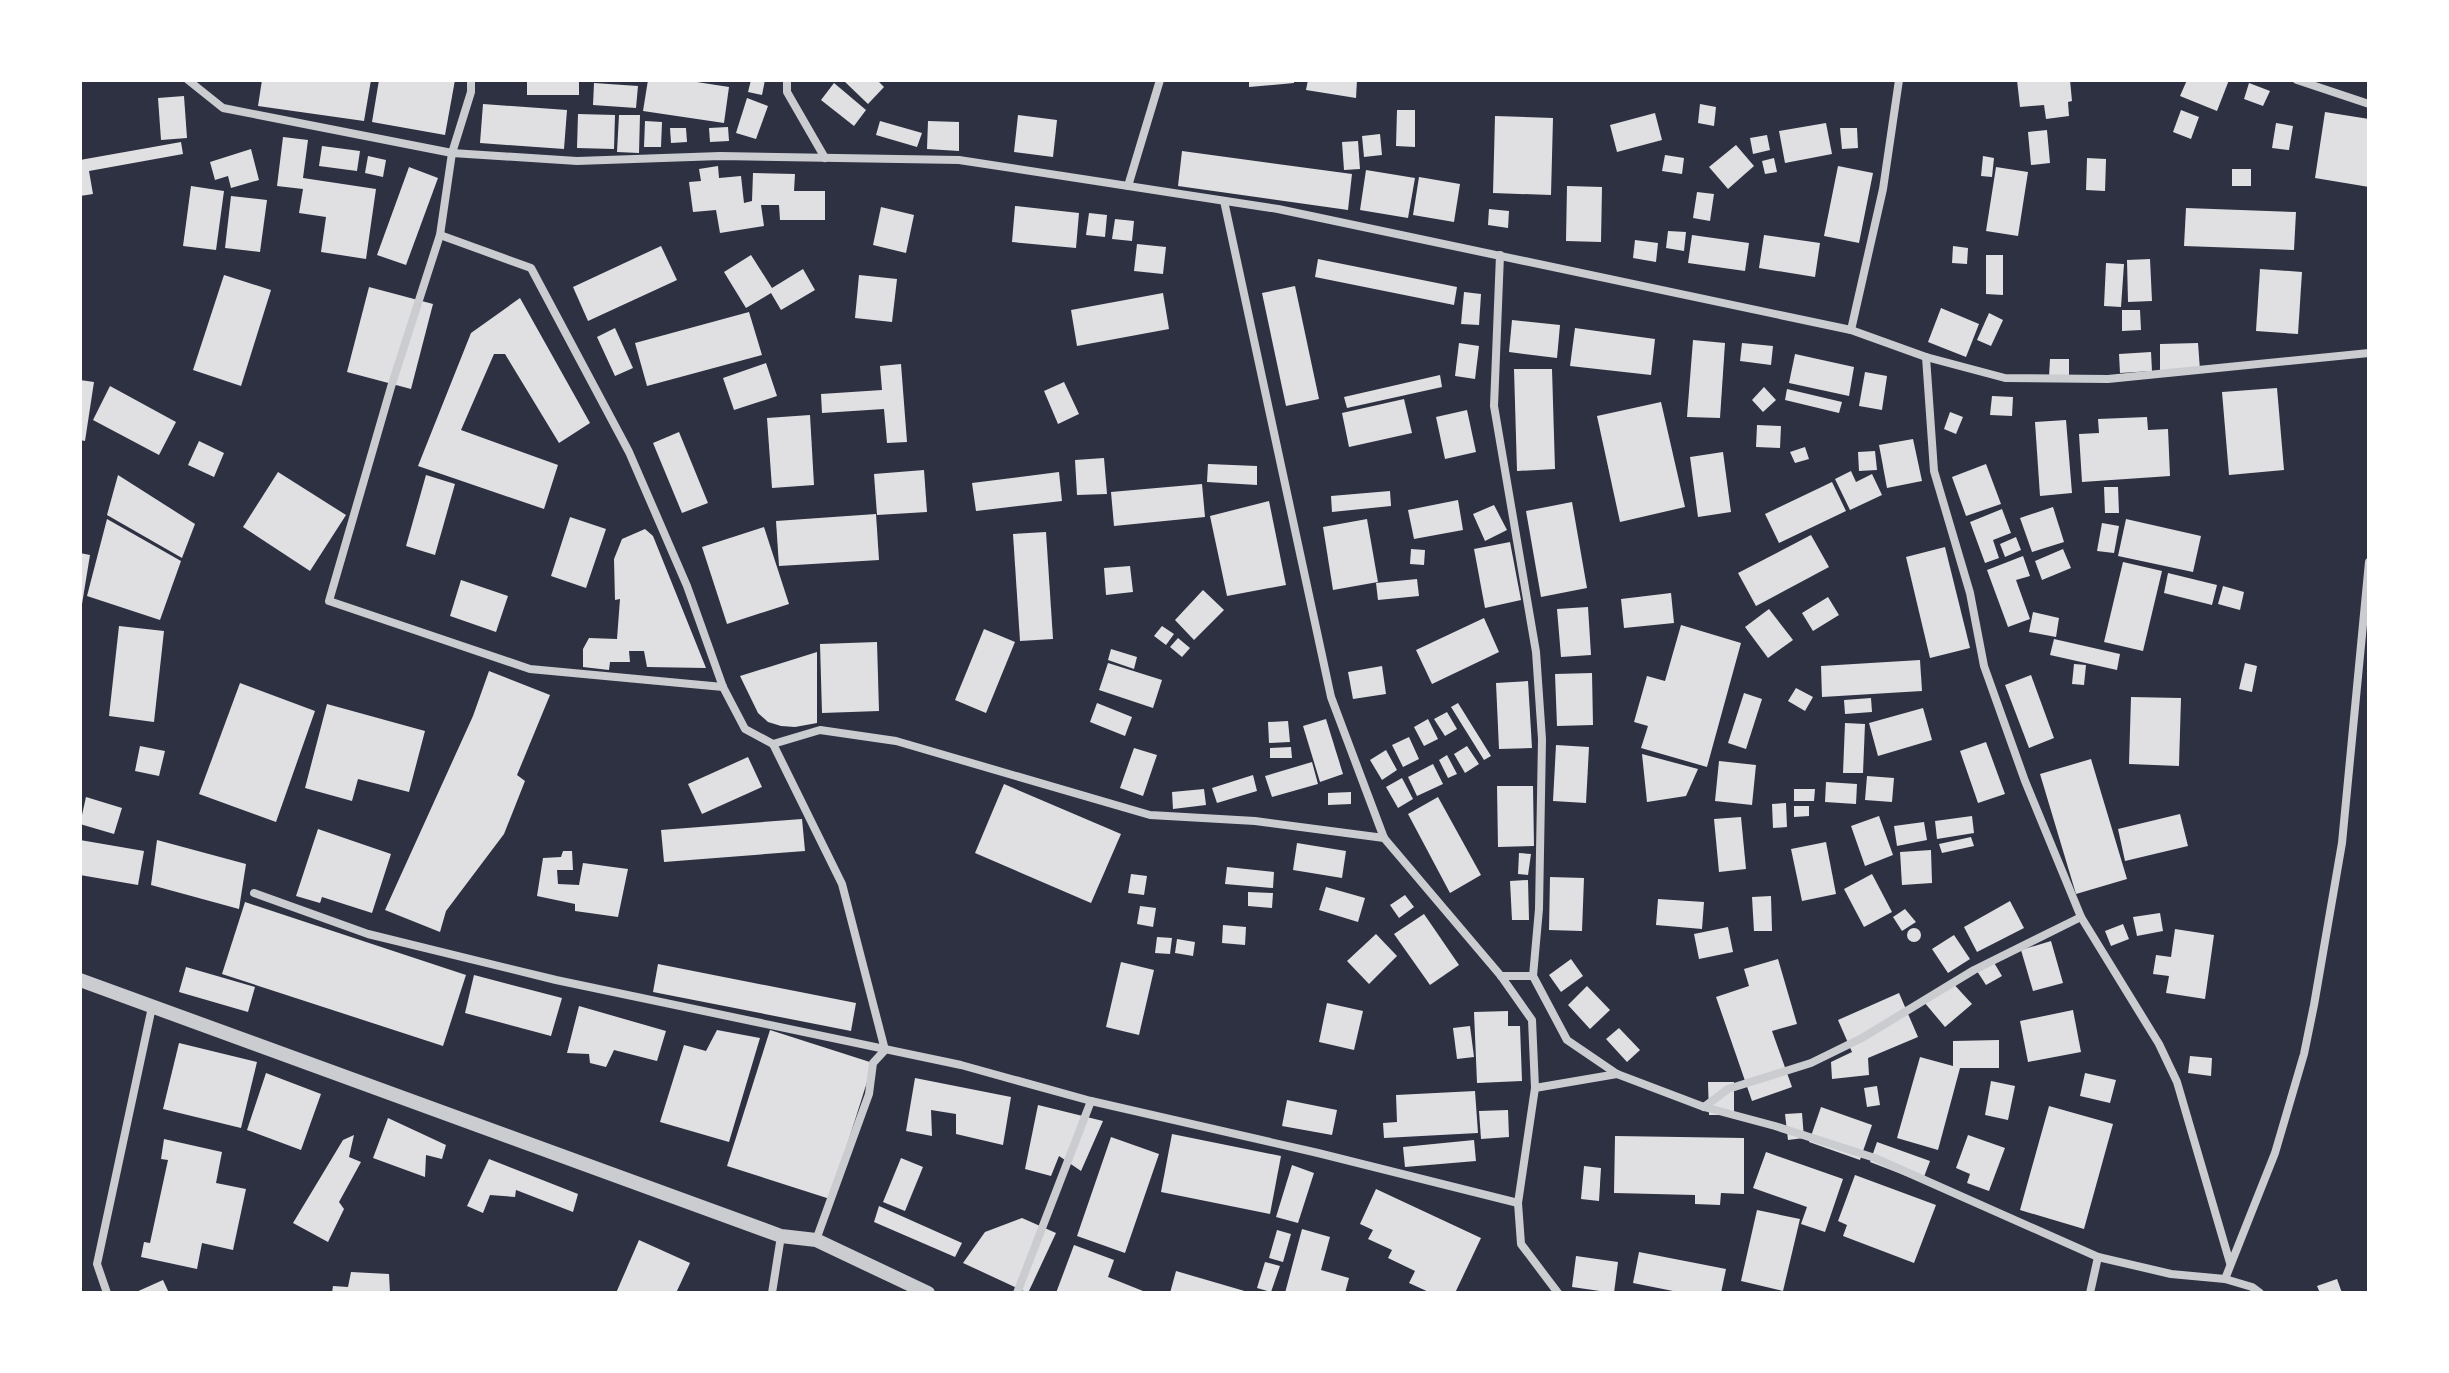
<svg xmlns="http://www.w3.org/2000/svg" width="2449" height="1373" viewBox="0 0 2449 1373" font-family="'Archivo Narrow',sans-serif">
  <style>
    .building { fill: #e0e0e3 }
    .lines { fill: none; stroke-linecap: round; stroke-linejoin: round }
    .minor { stroke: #caccd0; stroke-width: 8 }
    .tertiary { stroke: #caccd0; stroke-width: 14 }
  </style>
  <rect width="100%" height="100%" fill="#2d3142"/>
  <g class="building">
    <path d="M262 80H371L364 121 258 106Z"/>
    <path d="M379 80H455L445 135 372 122Z"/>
    <rect x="527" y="80" width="52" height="15"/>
    <path d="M648 80H684L729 87 724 123 643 111Z"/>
    <path d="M751 80H765L762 95 748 92Z"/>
    <path d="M843 80H877L884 87 868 104Z"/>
    <path d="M1249 80H1294V83L1249 87Z"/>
    <path d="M1308 80H1357L1356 98 1306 90Z"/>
    <path d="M2017 80H2070L2072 101 2068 102 2069 116 2046 119 2044 105 2020 107Z"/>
    <path d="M2187 80H2229L2217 111 2180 96Z"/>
    <path d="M594 83 638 86 636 108 593 105Z"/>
    <path d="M834 83 866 110 854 126 821 100Z"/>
    <path d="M2249 83 2270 91 2263 106 2244 99Z"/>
    <path d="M184 96 187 138 161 140 158 98Z"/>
    <path d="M747 98 768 106 756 139 736 133Z"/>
    <path d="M483 104 567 110 564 149 480 143Z"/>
    <path d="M1700 104 1716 107 1714 126 1698 123Z"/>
    <path d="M1397 110H1415V147L1396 146Z"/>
    <path d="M2181 110 2199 117 2191 139 2173 132Z"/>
    <path d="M2325 112 2369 119V187L2315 178Z"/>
    <path d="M1655 113 1662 140 1617 152 1610 125Z"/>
    <path d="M578 114 615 115 614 149 577 148Z"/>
    <path d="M619 115H640L639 153 617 152Z"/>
    <path d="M1018 115 1057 120 1053 157 1014 152Z"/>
    <path d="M1495 116 1553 118 1551 195 1493 193Z"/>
    <path d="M645 121 662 122 661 147H644Z"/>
    <path d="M880 121 922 133 917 147 876 135Z"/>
    <path d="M928 121 959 122V151L927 149Z"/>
    <path d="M1826 123 1832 154 1785 163 1779 131Z"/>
    <path d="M2276 123 2293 126 2289 150 2272 148Z"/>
    <path d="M728 127 729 141 710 142 709 128Z"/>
    <path d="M670 128H686L687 142 671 143Z"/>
    <path d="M1840 128H1857L1858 148 1842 149Z"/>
    <path d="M2047 130 2050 163 2031 165 2028 132Z"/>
    <path d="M1380 134 1382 155 1364 157 1362 136Z"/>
    <path d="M1767 135 1770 150 1753 154 1750 138Z"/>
    <path d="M283 137 308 140 303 178 376 189 366 259 321 252 326 217 299 213 303 189 277 186Z"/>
    <path d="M1358 141 1360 169 1344 170 1342 142Z"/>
    <path d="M181 142 183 154 89 171 93 194 80 196V160Z"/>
    <path d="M1736 145 1754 166 1728 189 1709 167Z"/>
    <path d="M322 146 360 151 357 171 319 166Z"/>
    <path d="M251 149 259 180 231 188 228 176 215 180 210 162Z"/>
    <path d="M1182 151 1352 174 1348 210 1178 186Z"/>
    <path d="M1665 155 1684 158 1682 174 1662 171Z"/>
    <path d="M368 156 386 160 383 177 365 173Z"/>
    <path d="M1983 156 1994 158 1992 177 1981 176Z"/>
    <path d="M1774 158 1777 172 1765 174 1762 161Z"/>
    <path d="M2087 158 2106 159 2105 191 2086 190Z"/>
    <path d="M718 166 719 178 741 176 744 203 752 201 753 173 795 174 794 191H825V220H780L779 205H761L764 226 720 233 716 210 693 212 689 182 701 181 699 169Z"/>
    <path d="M1838 166 1873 173 1859 243 1824 236Z"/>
    <path d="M409 167 438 178 406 265 377 255Z"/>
    <path d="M1996 167 2028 172 2018 236 1986 231Z"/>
    <rect x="2232" y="169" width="19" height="17"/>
    <path d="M1366 170 1415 178 1408 218 1360 210Z"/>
    <path d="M1419 177 1460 184 1454 222 1413 215Z"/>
    <path d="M191 186 224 191 216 250 183 246Z"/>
    <path d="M1567 186 1602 187 1601 242 1566 241Z"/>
    <path d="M1697 192 1714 194 1710 221 1693 218Z"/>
    <path d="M231 196 267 200 260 252 225 248Z"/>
    <path d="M1015 206 1079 213 1076 248 1012 242Z"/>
    <path d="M881 207 914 215 906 253 873 245Z"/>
    <path d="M2186 208 2296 212 2294 250 2184 246Z"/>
    <path d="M1489 209 1509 211 1508 228 1488 225Z"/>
    <path d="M1089 213 1107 215 1105 237 1086 235Z"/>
    <path d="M1115 219 1134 221 1132 241 1112 239Z"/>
    <path d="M1668 231 1686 232 1684 251 1666 248Z"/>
    <path d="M1692 235 1749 243 1745 271 1688 263Z"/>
    <path d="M1764 235 1820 243 1815 277 1759 268Z"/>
    <path d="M1635 240 1658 243 1656 262 1633 258Z"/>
    <path d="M1137 244 1166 247 1163 274 1134 271Z"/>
    <path d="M661 246 677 280 588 321 573 287Z"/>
    <path d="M1953 246 1968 248 1967 264 1952 263Z"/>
    <path d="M751 255 772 288 803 269 815 290 781 310 771 293 746 308 724 272Z"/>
    <path d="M1986 255H2003V295L1986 294Z"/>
    <path d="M1318 259 1457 287 1454 305 1315 277Z"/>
    <path d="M2150 259 2152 301 2128 302 2127 260Z"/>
    <path d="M2106 263 2124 264 2121 307 2104 306Z"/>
    <path d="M2260 269 2302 272 2298 334 2256 331Z"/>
    <path d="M224 275 271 290 241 386 193 370Z"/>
    <path d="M859 275 897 279 892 322 855 318Z"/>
    <path d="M1295 286 1319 399 1286 406 1262 293Z"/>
    <path d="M369 287 433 304 411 389 347 372Z"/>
    <path d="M1464 292 1481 294 1479 325 1461 324Z"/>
    <path d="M1163 293 1169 329 1077 346 1071 310Z"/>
    <path d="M520 298 590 423 559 443 505 354H494L461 430 558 465 544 509 418 466 471 333Z"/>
    <path d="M1941 308 1979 324 1966 357 1928 342Z"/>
    <path d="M2122 310H2140L2141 330 2122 331Z"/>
    <path d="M749 312 762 355 647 386 635 343Z"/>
    <path d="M1989 313 2003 320 1991 346 1977 340Z"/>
    <path d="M1512 320 1560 325 1557 358 1509 352Z"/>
    <path d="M615 328 633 368 615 376 597 337Z"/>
    <path d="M1575 328 1655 339 1651 375 1570 366Z"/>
    <path d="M1693 340 1725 343 1720 418 1687 417Z"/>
    <path d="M1459 343 1479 346 1475 379 1455 376Z"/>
    <path d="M1742 343 1773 346 1771 365 1740 361Z"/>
    <path d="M2198 343 2200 370 2160 372V344Z"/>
    <path d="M2151 352 2152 371 2120 373 2119 354Z"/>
    <path d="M1795 354 1854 367 1849 396 1789 383Z"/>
    <path d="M2050 359H2069V378L2049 377Z"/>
    <path d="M766 363 777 396 734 410 723 378Z"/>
    <path d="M901 364 907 442 887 443 884 409 822 413 821 394 882 390 880 366Z"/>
    <path d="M1514 369H1552L1555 469 1517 471Z"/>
    <path d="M1865 372 1887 376 1882 410 1859 406Z"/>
    <path d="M1440 375 1442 387 1347 408 1344 397Z"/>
    <path d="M80 380 94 382 85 441 80 440Z"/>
    <path d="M1064 382 1079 414 1058 424 1044 391Z"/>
    <path d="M110 386 176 422 159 455 93 420Z"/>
    <path d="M1764 387 1776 400 1763 412 1752 400Z"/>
    <path d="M2277 388 2284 470 2229 475 2222 392Z"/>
    <path d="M1787 389 1842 402 1839 413 1785 400Z"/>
    <path d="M1992 396 2013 397 2012 416 1990 415Z"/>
    <path d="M1404 399 1412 433 1349 447 1342 413Z"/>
    <path d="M1661 402 1685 507 1620 522 1597 416Z"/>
    <path d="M1467 410 1476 452 1445 459 1436 417Z"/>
    <path d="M1950 412 1963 417 1956 434 1944 429Z"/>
    <path d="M810 415 814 485 772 488 767 418Z"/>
    <path d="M2147 417 2148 430 2168 429 2170 476 2082 482 2079 434 2099 433 2098 419Z"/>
    <path d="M2066 420 2072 493 2040 496 2035 422Z"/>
    <path d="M1757 425 1781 426 1780 448 1756 447Z"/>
    <path d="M679 432 708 503 682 513 653 443Z"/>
    <path d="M1913 439 1922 481 1887 488 1879 445Z"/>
    <path d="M199 441 224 453 214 477 188 465Z"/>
    <path d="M1805 447 1809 459 1795 463 1790 452Z"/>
    <path d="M1875 451 1877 470 1859 471 1858 452Z"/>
    <path d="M1723 452 1731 512 1698 517 1690 457Z"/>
    <path d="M1104 458 1107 494 1077 495 1075 460Z"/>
    <path d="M1208 464 1257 466V485L1207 482Z"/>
    <path d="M1986 464 2001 504 1966 516 1952 477Z"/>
    <path d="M924 470 927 512 877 515 874 474Z"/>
    <path d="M1851 471 1856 482 1872 474 1882 495 1850 510 1835 479Z"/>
    <path d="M278 472 346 515 310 571 243 527Z"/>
    <path d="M1059 472 1062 501 976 511 972 483Z"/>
    <path d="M118 475 195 524 182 558 107 515Z"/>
    <path d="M426 475 455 484 435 555 406 546Z"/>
    <path d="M1832 482 1846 511 1779 543 1765 514Z"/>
    <path d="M1202 484 1205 517 1114 526 1111 492Z"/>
    <path d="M2104 487H2118L2119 513H2105Z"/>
    <path d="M1390 491 1391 506 1332 512 1331 496Z"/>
    <path d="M1458 500 1463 530 1414 539 1408 510Z"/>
    <path d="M1269 501 1286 585 1227 596 1210 516Z"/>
    <path d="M1572 502 1587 588 1541 597 1526 511Z"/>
    <path d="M1494 505 1507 530 1485 541 1473 514Z"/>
    <path d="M2053 507 2064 542 2032 552 2020 518Z"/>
    <path d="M2002 509 2011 533 1993 540 1999 558 1985 563 1970 522Z"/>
    <path d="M876 514 879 560 779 566 776 521Z"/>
    <path d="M570 517 606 529 586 588 551 576Z"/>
    <path d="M107 519 181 561 160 620 87 596Z"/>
    <path d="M1367 519 1378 582 1333 590 1323 527Z"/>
    <path d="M2126 519 2201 536 2193 572 2118 556Z"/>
    <path d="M2102 523 2119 526 2114 553 2097 551Z"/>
    <path d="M764 527 789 604 727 624 702 547Z"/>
    <path d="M645 529 653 536 706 668 647 667 644 651H629L630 662H610L609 670 583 667V649L589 638 617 639 620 599 615 600 614 559 622 539Z"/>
    <path d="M1046 532 1053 639 1020 641 1013 534Z"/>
    <path d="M1811 535 1829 567 1756 606 1738 573Z"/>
    <path d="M2016 537 2021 550 2005 557 2000 544Z"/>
    <path d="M1510 542 1521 600 1485 608 1474 549Z"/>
    <path d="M1945 547 1970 648 1930 658 1906 557Z"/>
    <path d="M1411 549 1425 550 1424 565 1410 564Z"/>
    <path d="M2063 549 2071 568 2042 580 2035 561Z"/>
    <path d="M80 553 90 555 82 604 80 603Z"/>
    <path d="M2023 556 2030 576 2016 580 2030 619 2008 627 1987 570Z"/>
    <path d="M2123 562 2162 571 2143 651 2104 642Z"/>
    <path d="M1130 566 1133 592 1106 595 1104 568Z"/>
    <path d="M2168 573 2217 585 2212 605 2164 593Z"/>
    <path d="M1417 579 1419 596 1378 600 1376 583Z"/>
    <path d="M461 580 508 596 496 632 450 616Z"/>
    <path d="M2223 586 2244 592 2240 610 2218 604Z"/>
    <path d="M1203 590 1224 610 1194 640 1175 620Z"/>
    <path d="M1671 593 1674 623 1624 628 1621 599Z"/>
    <path d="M1828 597 1839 615 1813 631 1802 613Z"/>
    <path d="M1588 607 1591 655 1561 657 1557 609Z"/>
    <path d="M1769 609 1793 640 1768 658 1745 627Z"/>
    <path d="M2033 612 2059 618 2056 637 2029 632Z"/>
    <path d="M1484 618 1499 652 1432 684 1416 650Z"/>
    <path d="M1681 625 1741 643 1707 767 1641 748 1648 726 1634 722 1647 676 1665 681Z"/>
    <path d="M119 626 164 631 154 722 109 716Z"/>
    <path d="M1162 626 1174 634 1166 645 1154 636Z"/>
    <path d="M984 629 1015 642 986 713 955 700Z"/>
    <path d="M1178 638 1190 648 1182 657 1170 647Z"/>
    <path d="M2054 639 2120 654 2117 670 2050 655Z"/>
    <path d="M877 642 879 711 822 713 820 644Z"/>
    <path d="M1111 649 1137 657 1134 669 1108 660Z"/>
    <path d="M817 652V723L795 727 781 726 768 722 758 713 740 676Z"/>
    <path d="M1920 660 1922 691 1822 697 1821 666Z"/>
    <path d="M1108 663 1162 680 1153 708 1099 690Z"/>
    <path d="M2245 663 2257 666 2252 692 2239 689Z"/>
    <path d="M2074 664 2086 665 2084 685 2072 684Z"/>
    <path d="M1382 666 1386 694 1353 699 1348 672Z"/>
    <path d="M489 671 550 695 517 775 525 781 504 834 446 911 440 932 385 910 473 716Z"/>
    <path d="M1592 673 1593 725 1557 726 1555 674Z"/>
    <path d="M2031 675 2054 738 2029 748 2005 685Z"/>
    <path d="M1528 681 1532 748 1499 749 1496 683Z"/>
    <path d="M240 683 315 711 276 822 199 794Z"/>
    <path d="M1796 688 1813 697 1805 711 1788 701Z"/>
    <path d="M1744 693 1762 699 1746 749 1728 743Z"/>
    <path d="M2131 697 2181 698 2179 766 2129 764Z"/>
    <path d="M1871 698 1872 712 1845 714 1844 700Z"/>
    <path d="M1097 703 1132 717 1125 736 1090 722Z"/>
    <path d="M1458 703 1491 756 1484 760 1451 707Z"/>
    <path d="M327 704 425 731 409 792 358 779 352 801 305 788Z"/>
    <path d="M1923 708 1932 740 1878 756 1869 723Z"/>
    <path d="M1447 712 1457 729 1445 736 1434 719Z"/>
    <path d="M1326 719 1343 774 1320 782 1303 726Z"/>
    <path d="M1428 719 1438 739 1424 746 1414 727Z"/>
    <path d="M1288 721 1290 742 1269 743 1268 722Z"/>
    <path d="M1845 723 1865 724 1863 773H1843Z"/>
    <path d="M1409 737 1419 759 1403 767 1392 745Z"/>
    <path d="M1986 742 2005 794 1978 803 1960 751Z"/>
    <path d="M1556 745 1589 747 1586 803 1553 801Z"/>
    <path d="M140 746 165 751 159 776 135 771Z"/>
    <path d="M1467 746 1479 764 1465 773 1454 754Z"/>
    <path d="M1291 747 1292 758H1270V748Z"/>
    <path d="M1134 748 1157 755 1143 796 1120 788Z"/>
    <path d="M1386 750 1397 770 1382 780 1370 760Z"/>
    <path d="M1642 754 1698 769 1686 796 1647 802Z"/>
    <path d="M1447 755 1457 774 1448 778 1439 760Z"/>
    <path d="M748 757 762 787 702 814 688 784Z"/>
    <path d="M2091 759 2127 879 2076 894 2040 774Z"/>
    <path d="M1719 761 1756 765 1752 805 1715 801Z"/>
    <path d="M1312 762 1318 784 1272 797 1265 776Z"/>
    <path d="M1433 764 1443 784 1417 796 1408 777Z"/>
    <path d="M1253 775 1257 791 1217 803 1212 788Z"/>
    <path d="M1867 776 1894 778 1892 802 1865 800Z"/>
    <path d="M1402 778 1413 799 1398 808 1386 787Z"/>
    <path d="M1826 782 1857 784 1856 804 1825 802Z"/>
    <path d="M1004 784 1121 834 1091 903 975 853Z"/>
    <path d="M1497 786H1533L1534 846 1498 847Z"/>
    <path d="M1204 789 1206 805 1173 809 1172 792Z"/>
    <path d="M1794 789H1815L1814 801H1794Z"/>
    <path d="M1351 792V804L1328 805V793Z"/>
    <path d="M86 797 122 808 114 834 80 824Z"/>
    <path d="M1438 797 1481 875 1450 893 1408 814Z"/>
    <path d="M1786 803 1787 827 1773 828 1772 804Z"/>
    <path d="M1794 806H1809V816L1794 817Z"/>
    <path d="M2180 814 2188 846 2125 861 2118 829Z"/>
    <path d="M1879 816 1893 855 1865 866 1851 826Z"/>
    <path d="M1972 816 1974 833 1937 839 1935 821Z"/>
    <path d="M1741 817 1746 869 1719 872 1714 819Z"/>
    <path d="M802 819 805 851 664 862 661 830Z"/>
    <path d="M1924 822 1927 840 1897 846 1894 826Z"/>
    <path d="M318 829 391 854 372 913 322 897 320 903 296 896Z"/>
    <path d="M1971 837 1974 846 1942 853 1939 844Z"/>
    <path d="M80 840 144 851 138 885 80 875Z"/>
    <path d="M157 840 246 864 239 909 151 885Z"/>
    <path d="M1826 842 1836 894 1802 901 1791 849Z"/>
    <path d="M1297 843 1346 851 1342 878 1293 870Z"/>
    <path d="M1931 850 1932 883 1902 885 1900 852Z"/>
    <path d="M563 851H572L573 870H557L558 884 579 885 583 863 628 869 618 917 575 911V904L537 896 543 858 561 857Z"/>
    <path d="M1519 853 1531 854 1528 875 1518 874Z"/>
    <path d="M1227 867 1274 872 1273 888 1225 884Z"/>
    <path d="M1131 874 1147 876 1144 895 1128 893Z"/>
    <path d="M1872 874 1892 912 1864 927 1844 889Z"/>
    <path d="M1550 877 1584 878 1582 931 1549 930Z"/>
    <path d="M1528 880 1529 920H1512L1510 881Z"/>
    <path d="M1326 887 1365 898 1358 922 1319 910Z"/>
    <path d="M1248 892 1273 893 1272 908 1248 906Z"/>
    <path d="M1405 895 1414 907 1399 918 1390 905Z"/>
    <path d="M1771 896 1772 931H1754L1752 897Z"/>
    <path d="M1658 899 1704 902 1702 929 1656 925Z"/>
    <path d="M2010 901 2024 928 1977 952 1964 927Z"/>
    <path d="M245 902 466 975 443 1046 222 974Z"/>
    <path d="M1140 906 1156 908 1153 927 1137 924Z"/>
    <path d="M1905 909 1916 922 1902 931 1893 917Z"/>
    <path d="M2160 913 2163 931 2137 936 2133 917Z"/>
    <path d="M1424 914 1459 965 1430 985 1394 934Z"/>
    <path d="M2123 924 2129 939 2111 946 2105 931Z"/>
    <path d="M1223 925 1246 927 1245 945 1222 943Z"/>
    <path d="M1728 927 1733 952 1699 959 1694 934Z"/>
    <circle cx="1914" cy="935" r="7"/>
    <path d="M2175 929 2214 935 2205 999 2166 993 2169 976 2153 974 2156 955 2171 957Z"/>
    <path d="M1376 934 1397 956 1369 984 1347 961Z"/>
    <path d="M1954 935 1970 959 1948 973 1932 949Z"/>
    <path d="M1157 937 1172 938 1170 954 1155 953Z"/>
    <path d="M1177 939 1195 942 1193 956 1175 953Z"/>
    <path d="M2051 941 2063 983 2033 991 2021 950Z"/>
    <path d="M1571 959 1583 976 1561 992 1549 975Z"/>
    <path d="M1778 959 1797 1024 1772 1031 1792 1087 1752 1101 1716 997 1749 986 1744 969Z"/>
    <path d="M1993 961 2002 976 1986 985 1977 971Z"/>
    <path d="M1121 962 1154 970 1139 1035 1106 1027Z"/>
    <path d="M658 964 856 1003 851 1031 653 992Z"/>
    <path d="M186 967 255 987 248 1012 179 992Z"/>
    <path d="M474 975 562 998 551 1036 465 1013Z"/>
    <path d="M1950 980 1972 1004 1945 1027 1924 1002Z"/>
    <path d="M1587 986 1610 1010 1590 1029 1568 1005Z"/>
    <path d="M1899 993 1918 1037 1868 1058 1869 1075 1832 1079 1831 1062 1852 1052 1838 1020Z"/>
    <path d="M1327 1003 1363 1011 1354 1050 1319 1042Z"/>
    <path d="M579 1006 666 1031 657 1061 614 1050 606 1067 590 1063 589 1054 567 1053Z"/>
    <path d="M2073 1010 2081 1052 2028 1062 2020 1021Z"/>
    <path d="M1508 1011V1026H1520L1522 1081 1477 1083 1474 1012Z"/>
    <path d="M1470 1026 1474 1057 1457 1059 1453 1028Z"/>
    <path d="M1619 1028 1640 1050 1627 1062 1606 1039Z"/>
    <path d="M717 1030 760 1038 729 1142 660 1122 684 1045 706 1051Z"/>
    <path d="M770 1030 873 1063 830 1199 727 1166Z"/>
    <path d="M1999 1040V1068H1960L1938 1150 1897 1138 1920 1057 1953 1066V1041Z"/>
    <path d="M179 1043 257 1062 241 1128 163 1109Z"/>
    <path d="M2190 1056 2212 1058 2211 1076 2188 1073Z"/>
    <path d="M266 1073 321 1094 301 1150 247 1130Z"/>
    <path d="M2085 1073 2116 1080 2110 1103 2080 1096Z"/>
    <path d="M915 1078 1011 1097 1003 1145 956 1134V1114L931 1110 932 1136 906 1131Z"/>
    <path d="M1991 1081 2015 1086 2008 1120 1985 1115Z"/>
    <path d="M1708 1082H1734V1115H1709Z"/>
    <path d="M1877 1086 1880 1105 1867 1107 1864 1088Z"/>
    <path d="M1475 1091 1478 1133 1384 1138 1383 1123 1397 1122 1396 1095Z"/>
    <path d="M1287 1100 1337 1110 1332 1135 1282 1126Z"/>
    <path d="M1038 1105 1103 1121 1081 1171 1059 1156 1051 1176 1025 1169Z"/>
    <path d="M2049 1106 2113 1124 2084 1229 2020 1210Z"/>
    <path d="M1821 1107 1872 1125 1860 1160 1809 1142Z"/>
    <path d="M1508 1110 1509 1137 1481 1139 1479 1111Z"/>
    <path d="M1802 1113 1804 1138 1788 1140 1785 1114Z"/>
    <path d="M388 1118 446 1145 442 1159 426 1155 425 1177 373 1158Z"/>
    <path d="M1172 1134 1281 1156 1270 1214 1161 1192Z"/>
    <path d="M354 1135 349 1157 361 1162 339 1202 344 1209 328 1242 293 1223 343 1140Z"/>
    <path d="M1968 1135 2005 1148 1989 1191 1967 1183 1970 1174 1956 1168Z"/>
    <path d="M1615 1136 1744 1138V1194L1721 1193 1720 1205 1695 1204V1195L1614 1193Z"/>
    <path d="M1111 1137 1159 1154 1125 1253 1077 1236Z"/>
    <path d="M164 1139 222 1152 216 1183 246 1189 233 1250 202 1243 197 1269 141 1257 144 1242 150 1243 168 1160 161 1159Z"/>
    <path d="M1474 1140 1476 1161 1405 1167 1403 1147Z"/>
    <path d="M1877 1142 1930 1161 1922 1182 1870 1162Z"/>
    <path d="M1766 1152 1843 1179 1825 1232 1801 1224 1807 1207 1753 1188Z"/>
    <path d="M901 1158 923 1167 905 1211 883 1202Z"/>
    <path d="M489 1159 578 1194 573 1212 516 1190 515 1197 490 1195 483 1213 467 1206Z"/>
    <path d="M1292 1165 1314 1173 1298 1223 1276 1217Z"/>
    <path d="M1584 1166 1601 1168 1599 1201 1581 1199Z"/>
    <path d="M1855 1175 1936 1205 1914 1263 1843 1236 1847 1225 1838 1221Z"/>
    <path d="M1376 1189 1481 1238 1455 1293H1431L1409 1283 1415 1271 1388 1258 1392 1250 1368 1239 1373 1230 1360 1224Z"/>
    <path d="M879 1206 962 1243 955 1257 874 1222Z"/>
    <path d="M1757 1210 1800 1219 1783 1291 1741 1281Z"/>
    <path d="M1022 1218 1056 1233 1028 1293 963 1263 985 1232Z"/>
    <path d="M1302 1229 1330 1237 1321 1270 1349 1278 1345 1293H1285Z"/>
    <path d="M1277 1230 1291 1234 1283 1262 1269 1258Z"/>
    <path d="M639 1240 690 1263 676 1293H616Z"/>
    <path d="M1074 1245 1114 1260 1108 1277 1148 1293H1056Z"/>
    <path d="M1639 1252 1726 1269 1721 1293H1683L1633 1283Z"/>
    <path d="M1576 1256 1618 1262 1614 1293 1572 1287Z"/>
    <path d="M1265 1262 1280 1266 1271 1292 1257 1288Z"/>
    <path d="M1176 1271 1248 1292V1293H1170Z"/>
    <path d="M351 1272 389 1274 390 1293H332L333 1286 348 1287Z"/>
    <path d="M2337 1279 2342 1293H2320L2317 1286Z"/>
    <path d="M163 1280 169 1293H134Z"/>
  </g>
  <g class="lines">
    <g class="minor">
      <path d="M188 80 223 108 452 153 577 161 720 156 959 160 1278 209 1851 330 1926 357 2005 378 2108 379 2369 353"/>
      <path d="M471 80V92L452 153 440 235 391 387 329 601 530 669 723 687"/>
      <path d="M787 80V92L825 158"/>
      <path d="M2297 80 2369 104"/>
      <path d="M1128 186 1160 80"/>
      <path d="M1224 201 1331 697 1384 838 1501 976 1532 1020 1535 1088 1518 1203 1521 1244 1558 1293"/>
      <path d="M440 235 531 268 629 452 687 586 723 687 745 729 773 744 842 884 885 1050 873 1063 869 1094 816 1240"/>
      <path d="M1500 255 1494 406 1536 652 1542 739 1539 909 1533 976 1567 1040 1617 1074 1704 1107 1775 1126 1875 1158 2098 1257 2171 1274 2225 1279 2252 1287 2260 1293"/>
      <path d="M1851 330 1883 189 1899 80"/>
      <path d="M1926 357 1934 471 1970 593 1984 666 2025 781 2081 917 2159 1044 2177 1082 2230 1263"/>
      <path d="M773 744 820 730 896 741 1150 815 1255 821 1384 838"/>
      <path d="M254 893 368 934 556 980 961 1065 1091 1101 1318 1153 1518 1203"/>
      <path d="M1501 976H1533"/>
      <path d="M1535 1088 1617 1074"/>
      <path d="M1704 1107 1728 1089 1811 1063 1862 1038 1974 970 2081 917"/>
      <path d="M2225 1279 2275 1153 2304 1054 2314 1005 2342 843 2369 562"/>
      <path d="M107 1293 97 1264 152 1007"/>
      <path d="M772 1293 781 1236"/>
      <path d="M1017 1293 1091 1101"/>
      <path d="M2090 1293 2098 1257"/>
    </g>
    <path class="tertiary" d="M80 980 781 1236 816 1240 928 1293"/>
  </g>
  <rect width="2449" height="1373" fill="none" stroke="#ffffff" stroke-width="164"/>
</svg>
